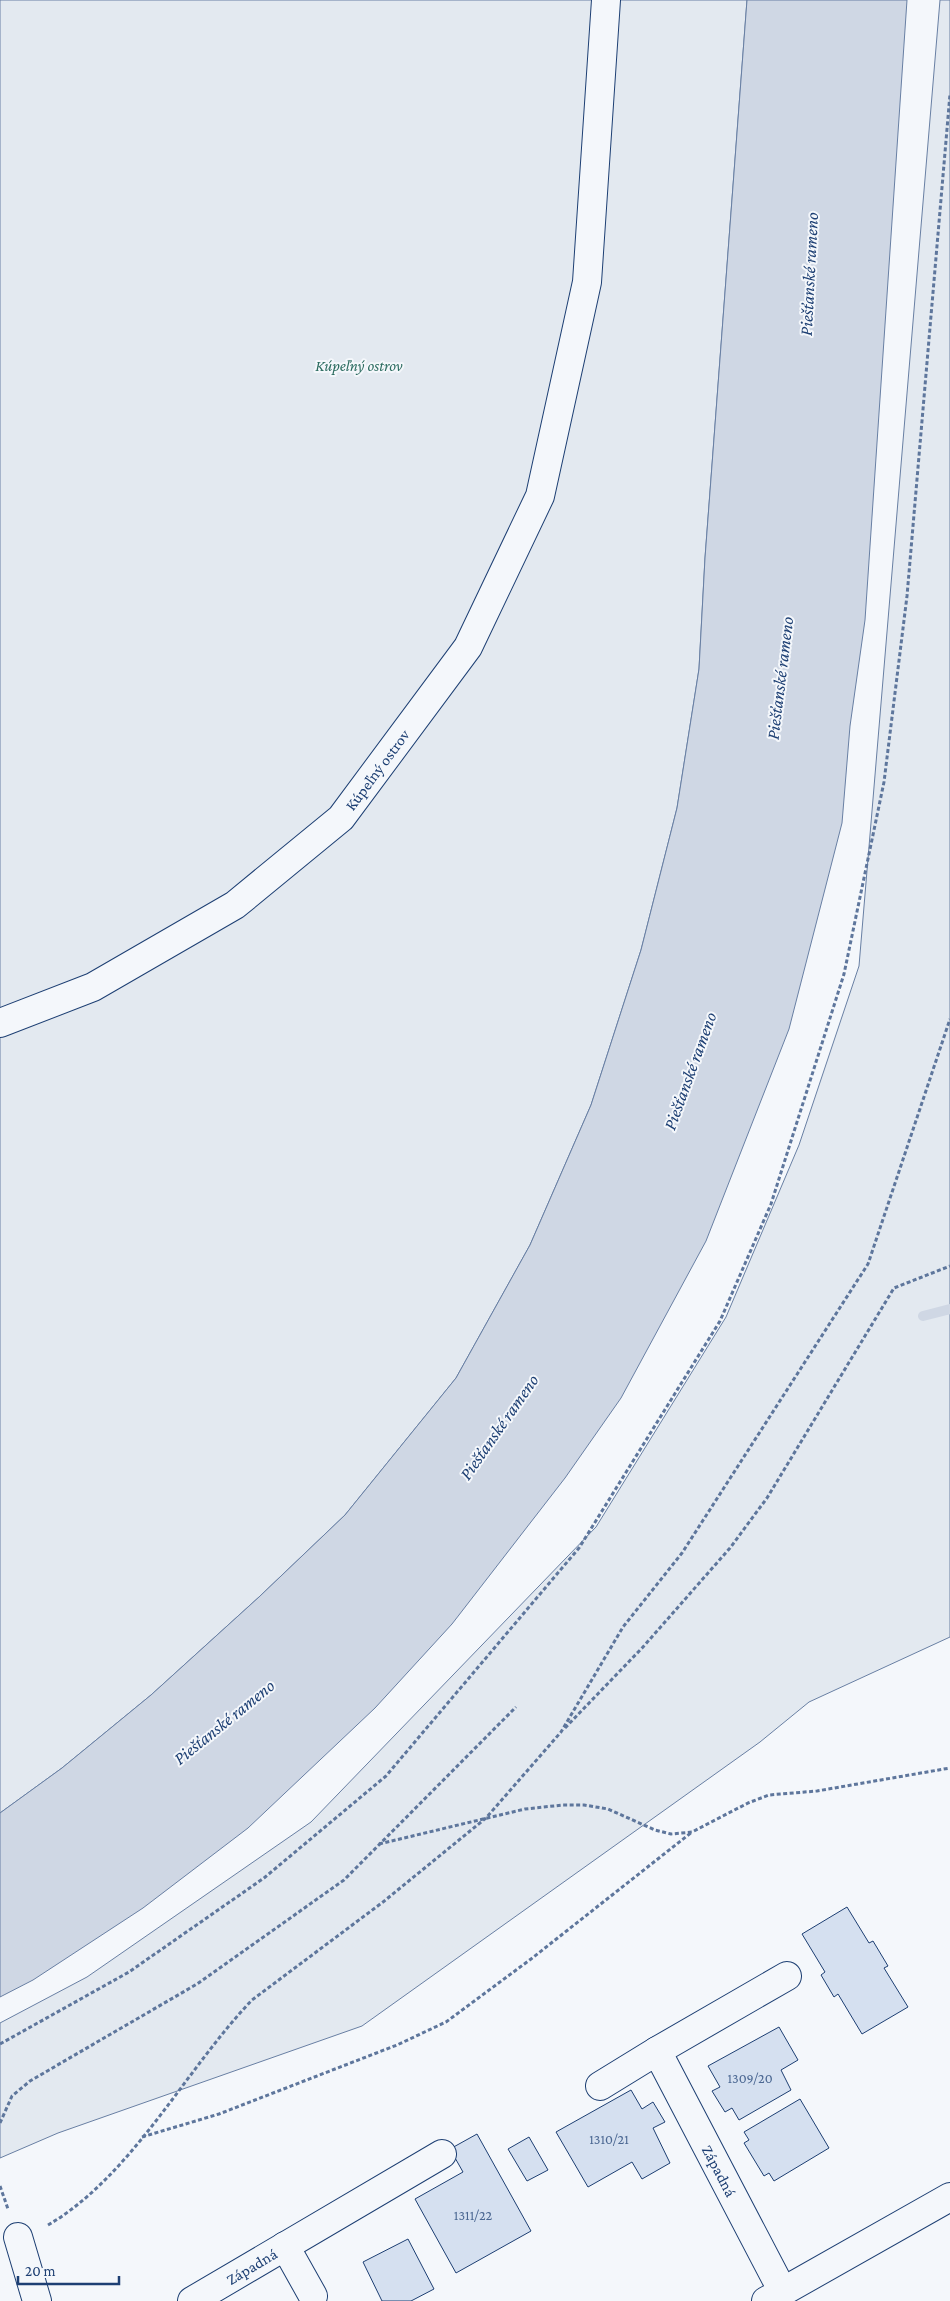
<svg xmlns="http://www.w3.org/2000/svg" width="950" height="2301" viewBox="0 0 950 2301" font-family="'Crimson Pro',serif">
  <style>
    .green { fill: #e3e9f0; stroke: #687fa3 }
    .water { fill: #cfd7e4; stroke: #687fa3 }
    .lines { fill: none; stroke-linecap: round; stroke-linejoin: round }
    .stream { stroke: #cfd7e4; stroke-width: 10 }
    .building { fill: #d5e0f0; stroke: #1d3f73 }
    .minor-casing { stroke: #1d3f73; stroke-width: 30 }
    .path { stroke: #5e769c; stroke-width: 3; stroke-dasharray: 4 2.5; stroke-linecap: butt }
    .minor { stroke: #f4f7fb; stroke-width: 28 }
    .labels { text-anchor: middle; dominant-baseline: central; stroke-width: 4; stroke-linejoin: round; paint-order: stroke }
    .number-label { font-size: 14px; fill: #4b6792 }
    .park-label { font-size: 16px; font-style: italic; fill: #2c6c60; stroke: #f4f7fb }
    .street-label { font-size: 16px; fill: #1d3f73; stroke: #f4f7fb }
    .water-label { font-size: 18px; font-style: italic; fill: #1d3f73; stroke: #f4f7fb }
  </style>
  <rect width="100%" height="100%" fill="#f4f7fb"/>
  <g class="green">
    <path d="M0 0H747L705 558 699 669 677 808 641 950 591 1105 530 1245 456 1378 345 1515 259 1597 151 1695 62 1768 0 1813Z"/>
    <path d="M940 0H950V1637L809 1702 760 1742 362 2026 58 2133 0 2158V2023L87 1977 311 1822 596 1527 726 1317 799 1145 859 966Z"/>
  </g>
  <path class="water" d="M747 0H907L865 620 850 726 842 823 789 1029 706 1241 621 1398 565 1478 452 1624 375 1708 248 1828 143 1908 33 1980 0 1997V1813L62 1768 151 1695 259 1597 345 1515 456 1378 530 1245 591 1105 641 950 677 808 699 669 705 558Z"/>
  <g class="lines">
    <path class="stream" d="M923 1316 950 1309"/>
  </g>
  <g class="building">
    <path d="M847 1907 869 1943 873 1941 888 1966 884 1968 908 2007 862 2034 838 1994 834 1997 821 1975 825 1972 802 1934Z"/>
    <path d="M779 2027 798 2060 781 2070 791 2090 739 2120 732 2108 725 2112 712 2091 720 2087 708 2066Z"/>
    <path d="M631 2090 642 2109 653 2102 665 2122 653 2128 670 2163 642 2179 632 2162 588 2187 556 2132Z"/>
    <path d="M800 2099 829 2148 774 2181 769 2173 764 2176 744 2143 749 2140 744 2132Z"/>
    <path d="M477 2134 531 2231 456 2273 415 2199 463 2172 450 2149Z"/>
    <path d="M529 2137 548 2170 527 2181 508 2149Z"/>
    <path d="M408 2239 434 2289 411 2301H382L363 2262Z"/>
  </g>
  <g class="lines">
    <g class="minor-casing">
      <g id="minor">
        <path id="s1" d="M0 1023 93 987 235 905 341 818 468 647 540 496 587 282 606 0"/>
        <path d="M657 2051 787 1976"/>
        <path id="s2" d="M600 2086 657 2051 783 2292"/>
        <path d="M18 2237 37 2301"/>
        <path d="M285 2246 313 2296"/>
        <path id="s3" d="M192 2301 442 2154"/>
        <path d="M766 2301 950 2197"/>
      </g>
    </g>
    <g class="path">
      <path d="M565 1728 643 1647 730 1548 767 1498 894 1288 950 1266"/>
      <path d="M379 1844 525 1809 563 1805H584L608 1809 655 1830 671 1834 692 1832 748 1803 769 1795 817 1791 950 1768"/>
      <path d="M0 2044 129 1972 264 1878 386 1776 579 1548 720 1321 771 1204 844 974 884 782 907 596 950 94"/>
      <path d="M0 2123 12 2096 30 2081 197 1984 344 1880 516 1707"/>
      <path d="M142 2137 219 2114 397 2045 446 2022 531 1959 692 1832"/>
      <path d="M0 2186 8 2209"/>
      <path d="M48 2225C132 2176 185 2070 252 2000L383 1902 486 1818 561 1732 623 1627 682 1553 868 1264 950 1019"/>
    </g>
    <use href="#minor" class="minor"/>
  </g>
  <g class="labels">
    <g class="number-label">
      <text x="750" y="2078">1309/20</text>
      <text x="609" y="2139">1310/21</text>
      <text x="473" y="2215">1311/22</text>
    </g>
    <g class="park-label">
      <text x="359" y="365">Kúpeľný ostrov</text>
    </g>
    <g class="street-label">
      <text stroke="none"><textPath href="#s1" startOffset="461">Kúpeľný ostrov</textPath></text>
      <text stroke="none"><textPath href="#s2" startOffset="202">Západná</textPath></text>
      <text stroke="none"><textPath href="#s3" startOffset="69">Západná</textPath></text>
    </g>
    <g class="water-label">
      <text transform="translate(809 274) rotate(-87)">Piešťanské rameno</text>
      <text transform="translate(780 678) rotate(-83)">Piešťanské rameno</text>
      <text transform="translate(690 1071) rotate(-70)">Piešťanské rameno</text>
      <text transform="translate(499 1427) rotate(-55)">Piešťanské rameno</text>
      <text transform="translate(224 1722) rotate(-39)">Piešťanské rameno</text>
    </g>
  </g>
  <path d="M18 2276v8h101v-8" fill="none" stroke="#1d3f73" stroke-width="2.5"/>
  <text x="25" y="2276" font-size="15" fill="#1d3f73" stroke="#f4f7fb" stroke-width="4" paint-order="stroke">20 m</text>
</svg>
